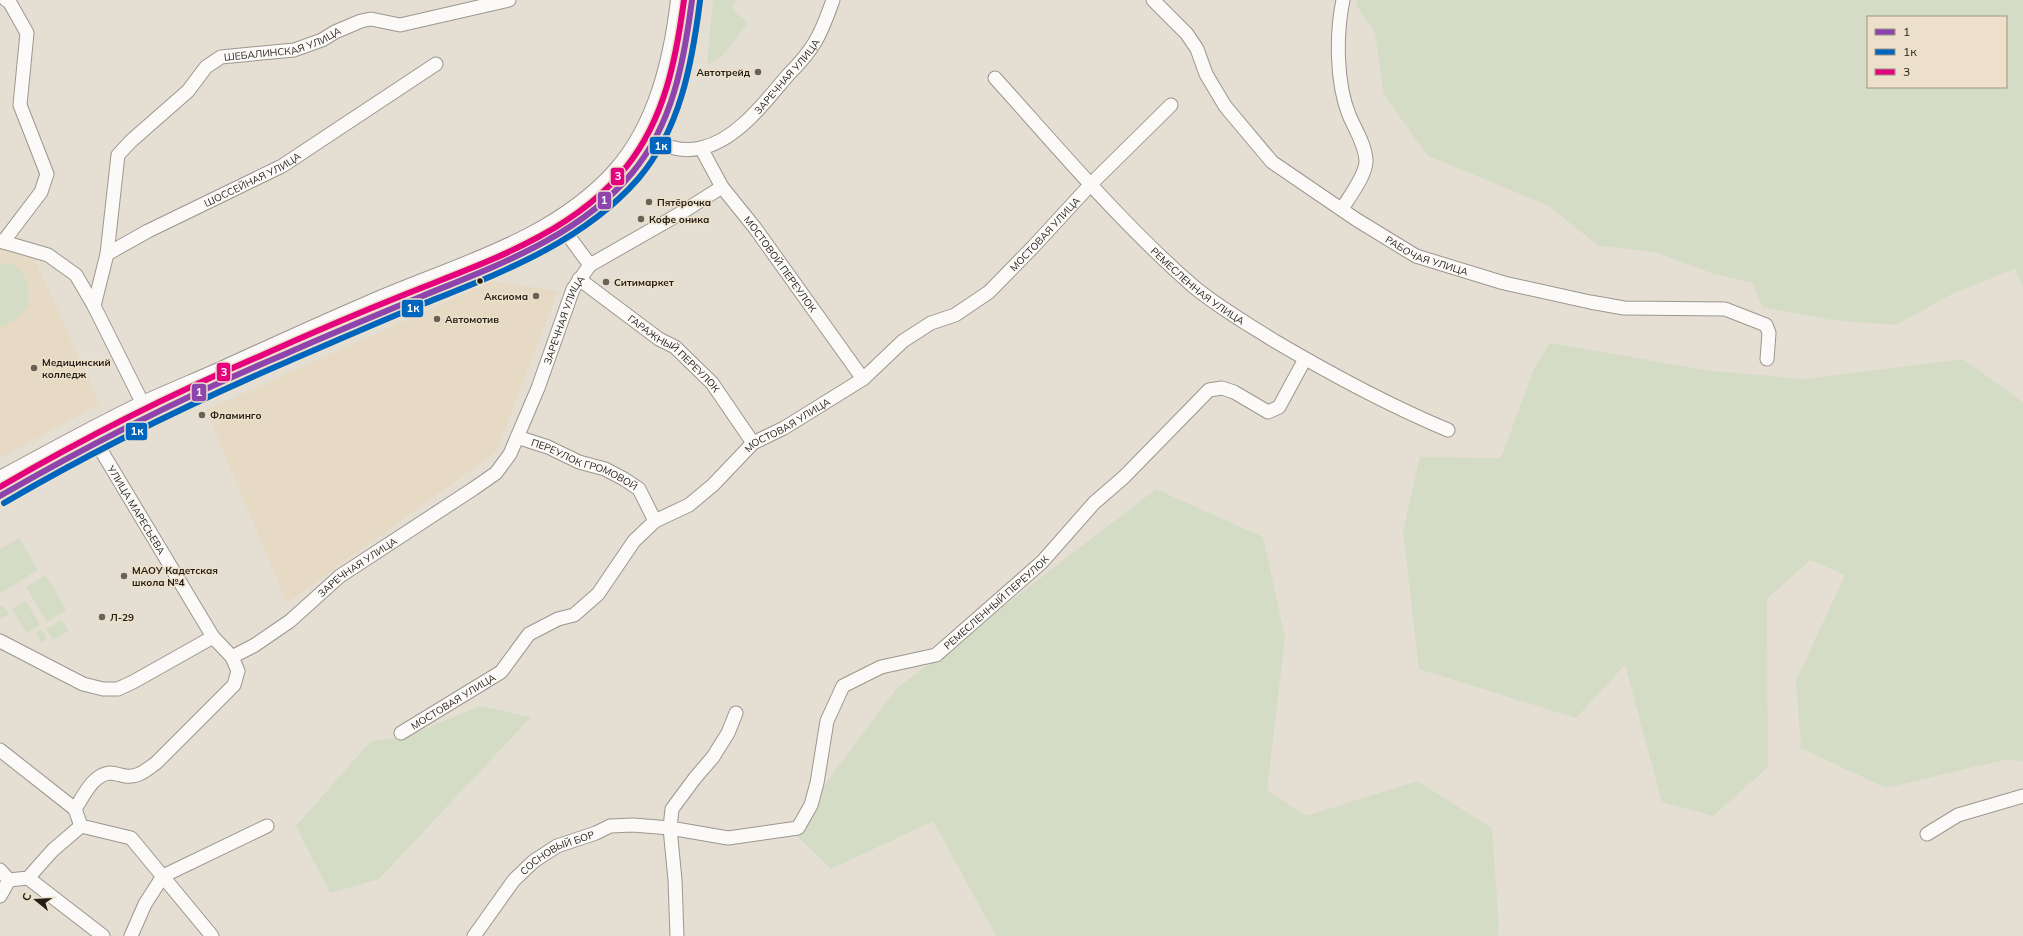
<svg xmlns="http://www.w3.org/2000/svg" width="2023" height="936" viewBox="0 0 2023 936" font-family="Mulish,sans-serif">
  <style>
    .built { fill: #e6dac5 }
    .green { fill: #d5dcc5; fill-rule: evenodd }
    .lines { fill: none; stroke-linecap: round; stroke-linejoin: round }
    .minor-casing { stroke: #9c968e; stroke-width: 15 }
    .major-casing { stroke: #9c968e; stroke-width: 18 }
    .minor { stroke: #fbfaf8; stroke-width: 13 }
    .major { stroke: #fbfaf8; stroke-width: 16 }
    .bus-1-casing { stroke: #ede0ca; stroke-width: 9 }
    .bus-2-casing { stroke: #ede0ca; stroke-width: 9 }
    .bus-3-casing { stroke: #ede0ca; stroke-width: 9 }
    .bus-1 { stroke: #8e44ad; stroke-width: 6 }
    .bus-2 { stroke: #0065bd; stroke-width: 6 }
    .bus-3 { stroke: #e5007d; stroke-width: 6 }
    .poi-dot { fill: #676158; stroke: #ede0ca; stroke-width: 1.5 }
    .bus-dot { fill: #231e16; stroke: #ede0ca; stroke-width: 1.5 }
    .labels { text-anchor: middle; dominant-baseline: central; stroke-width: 3; stroke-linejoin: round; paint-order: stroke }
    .street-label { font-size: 10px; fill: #231e16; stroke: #ede0ca }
    .poi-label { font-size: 10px; font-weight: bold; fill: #231e16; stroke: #ede0ca; text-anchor: start }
    .line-badge { stroke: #ede0ca; stroke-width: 1.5 }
    .badge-label { font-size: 11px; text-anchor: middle; font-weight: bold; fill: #fff }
  </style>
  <rect width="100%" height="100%" fill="#e5ded2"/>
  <g class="built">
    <path d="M0 248 35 260 100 404 0 458Z"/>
    <path d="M493 281 558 291 496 452 287 603 206 410Z"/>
  </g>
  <g class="green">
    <path d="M713 0H736L731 7 748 23 722 56 707 65Z"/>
    <path d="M1357 0H2023V288L2015 269 1950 295 1896 325 1831 320 1762 307 1753 283 1714 274 1656 252 1599 246 1547 205 1428 156 1384 95 1375 32 1356 5ZM1868 17H2006V87H1868Z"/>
    <path d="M10 263C29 275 30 285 28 307L15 320 0 327V264Z"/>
    <path d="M1550 343 1711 371 1805 379 1963 359 2023 402V762L2007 759 1886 788 1801 748 1796 681 1845 575 1810 560 1767 599 1768 767 1713 816 1662 802 1625 665 1576 718 1419 669 1403 531 1420 457 1501 458 1533 371Z"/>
    <path d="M1156 489 1263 537 1285 637 1267 790 1306 816 1417 781 1492 828 1499 930 1497 936H996L933 821 831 869 791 830 896 689Z"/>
    <path d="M19 538 38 570 0 593V549Z"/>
    <path d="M46 575 66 610 47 622 26 587Z"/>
    <path d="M26 601 40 625 27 633 12 609Z"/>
    <path d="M3 605 9 614 0 620V607Z"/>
    <path d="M62 620 69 631 53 640 46 629Z"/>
    <path d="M42 629 47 639 41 642 36 632Z"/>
    <path d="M480 706 531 717 379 879 330 893 296 826 370 742 408 736Z"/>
  </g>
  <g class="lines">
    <g class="minor-casing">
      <g id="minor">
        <path id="s1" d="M1153 0 1187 34 1197 49 1206 74 1225 106 1272 162 1357 220 1416 256 1504 283 1590 302 1624 308 1725 309 1766 325 1769 333 1767 359"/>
        <path id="s2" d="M995 78C1059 149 1121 223 1193 286 1218 307 1246 323 1273 340 1329 373 1388 405 1448 430"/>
        <path id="s3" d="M646 135C663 146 680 153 701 148 737 140 765 102 788 75 798 65 808 54 815 42 823 29 828 14 833 0"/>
        <path id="s4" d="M701 148 722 187 755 228 863 379"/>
        <path d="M1342 209C1349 197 1367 174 1366 160 1365 144 1355 129 1349 115 1336 82 1336 34 1343 0"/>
        <path d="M570 238 590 265 681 213 722 187"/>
        <path d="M0 241 48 255 76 275 94 306 143 404"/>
        <path d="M3 242 41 192 47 174 20 105 27 33 9 1 6 0"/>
        <path id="s5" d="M107 254 118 155 131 141 188 91 206 67 221 57 294 50 322 40 335 32 361 21 371 19 400 25 509 0"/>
        <path id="s6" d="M579 279 659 339 675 347 712 383 753 443"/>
        <path id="s7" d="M94 306 107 254 148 231 282 166 436 64"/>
        <path id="s8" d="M517 437 548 447 579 462 605 469 624 479 639 489 655 521"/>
        <path id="s9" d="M96 442 213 637 232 657"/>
        <path d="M0 641 83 684 103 689H118L133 682 213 637"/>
        <path id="s10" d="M736 713 728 733 713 757 695 778 672 809 670 828 728 838 798 828 811 805 817 783 827 721 843 686 881 667 936 655 1042 562 1094 503 1124 477 1209 390 1222 388 1234 392 1268 412 1279 407 1305 359"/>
        <path id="s11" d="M401 733 501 672 529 634 558 619 574 615 598 594 634 541 655 521 689 505 713 485 753 443 784 428 863 379 903 341 931 323 955 315 989 292 1033 247 1091 184 1171 105"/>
        <path d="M0 750 75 809 81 826 131 838 212 936"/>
        <path id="s12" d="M75 809C83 797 93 774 110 773 114 773 120 775 125 776 138 778 146 770 156 763L234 685 238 671 232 657 255 645 290 621 340 576 473 489 496 473 510 454 538 388 573 289 590 265"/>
        <path d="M1927 834 1958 815 2023 796"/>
        <path d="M0 870 9 880"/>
        <path d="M28 878 103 936"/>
        <path d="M0 896 9 880 28 878 53 850 81 826"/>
        <path d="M131 936 145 904 163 876 267 826"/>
        <path id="s13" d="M474 936 514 880 534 861 557 846 596 833 610 826 633 825 670 828 675 880 677 936"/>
      </g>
    </g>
    <g class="major-casing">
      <g id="major">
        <path d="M0 479C47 454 93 428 141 405 167 393 194 382 221 370 269 348 317 326 366 305 451 267 552 243 616 171 657 125 672 59 679 0"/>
        <path d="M0 496C48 468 97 440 147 416 206 387 268 361 329 335 370 317 412 300 454 283 518 256 588 228 633 172 674 120 684 65 692 0"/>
      </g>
    </g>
    <use href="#minor" class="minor"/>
    <use href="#major" class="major"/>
    <g class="bus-1-casing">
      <path id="bus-1" d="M0 496C92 443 185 396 283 355 328 335 374 316 420 297 495 266 579 237 632 173 673 124 684 61 692 0"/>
    </g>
    <g class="bus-2-casing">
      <path id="bus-2" d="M4 503C96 449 191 403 289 361 334 342 378 322 423 304 500 273 582 243 638 179 680 130 692 64 700 1"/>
    </g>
    <g class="bus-3-casing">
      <path id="bus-3" d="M0 487C84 438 169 395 258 357 307 335 356 314 406 294 483 263 574 234 627 166 665 118 676 59 684 0"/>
    </g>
    <use href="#bus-1" class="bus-1"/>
    <use href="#bus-2" class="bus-2"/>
    <use href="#bus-3" class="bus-3"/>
  </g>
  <g class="poi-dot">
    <circle cx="758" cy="72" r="4"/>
    <circle cx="649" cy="202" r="4"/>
    <circle cx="641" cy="219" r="4"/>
    <circle cx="606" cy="282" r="4"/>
    <circle cx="536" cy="296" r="4"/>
    <circle cx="437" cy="319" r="4"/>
    <circle cx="34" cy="368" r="4"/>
    <circle cx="202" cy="415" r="4"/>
    <circle cx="124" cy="576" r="4"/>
    <circle cx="102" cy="617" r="4"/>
  </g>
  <circle class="bus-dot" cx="480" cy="281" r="3.5"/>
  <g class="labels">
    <g class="street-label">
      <text stroke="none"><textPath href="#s5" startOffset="306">ШЕБАЛИНСКАЯ УЛИЦА</textPath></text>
      <text stroke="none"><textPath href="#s3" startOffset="172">ЗАРЕЧНАЯ УЛИЦА</textPath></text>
      <text stroke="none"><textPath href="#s7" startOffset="217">ШОССЕЙНАЯ УЛИЦА</textPath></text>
      <text stroke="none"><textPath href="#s11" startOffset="828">МОСТОВАЯ УЛИЦА</textPath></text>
      <text stroke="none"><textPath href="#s1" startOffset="385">РАБОЧАЯ УЛИЦА</textPath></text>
      <text stroke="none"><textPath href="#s4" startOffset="141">МОСТОВОЙ ПЕРЕУЛОК</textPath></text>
      <text stroke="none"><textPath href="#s2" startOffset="291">РЕМЕСЛЕННАЯ УЛИЦА</textPath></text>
      <text stroke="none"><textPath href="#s12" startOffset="733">ЗАРЕЧНАЯ УЛИЦА</textPath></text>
      <text stroke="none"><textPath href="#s6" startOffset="121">ГАРАЖНЫЙ ПЕРЕУЛОК</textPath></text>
      <text stroke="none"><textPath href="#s11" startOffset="504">МОСТОВАЯ УЛИЦА</textPath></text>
      <text stroke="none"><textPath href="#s8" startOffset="73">ПЕРЕУЛОК ГРОМОВОЙ</textPath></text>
      <text stroke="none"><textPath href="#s9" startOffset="79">УЛИЦА МАРЕСЬЕВА</textPath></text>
      <text stroke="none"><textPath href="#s12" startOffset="397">ЗАРЕЧНАЯ УЛИЦА</textPath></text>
      <text stroke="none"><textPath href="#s10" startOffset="594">РЕМЕСЛЕННЫЙ ПЕРЕУЛОК</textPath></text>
      <text stroke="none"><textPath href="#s11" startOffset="61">МОСТОВАЯ УЛИЦА</textPath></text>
      <text stroke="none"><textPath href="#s13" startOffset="121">СОСНОВЫЙ БОР</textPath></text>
    </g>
    <g class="poi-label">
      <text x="750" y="72" text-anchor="end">Автотрейд</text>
      <text x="657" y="202">Пятёрочка</text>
      <text x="649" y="219">Кофе оника</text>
      <text x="614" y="282">Ситимаркет</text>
      <text x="528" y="296" text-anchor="end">Аксиома</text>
      <text x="445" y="319">Автомотив</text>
      <text x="42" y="362">Медицинский<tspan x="42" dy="12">колледж</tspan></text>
      <text x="210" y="415">Фламинго</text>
      <text x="132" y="570">МАОУ Кадетская<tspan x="132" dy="12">школа №4</tspan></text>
      <text x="110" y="617">Л-29</text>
    </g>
  </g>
  <g class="line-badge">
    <rect x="649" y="136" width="23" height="19" rx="4" fill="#0065bd"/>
    <rect x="610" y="167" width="15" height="19" rx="4" fill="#e5007d"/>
    <rect x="597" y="191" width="15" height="19" rx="4" fill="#8e44ad"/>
    <rect x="401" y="299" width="23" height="19" rx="4" fill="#0065bd"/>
    <rect x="216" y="362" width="15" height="20" rx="4" fill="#e5007d"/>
    <rect x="191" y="383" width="16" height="19" rx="4" fill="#8e44ad"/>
    <rect x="125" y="422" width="23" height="19" rx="4" fill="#0065bd"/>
  </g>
  <g class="badge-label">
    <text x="661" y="150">1к</text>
    <text x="618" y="180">3</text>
    <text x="604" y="204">1</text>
    <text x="413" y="312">1к</text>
    <text x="224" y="376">3</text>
    <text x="199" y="396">1</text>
    <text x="137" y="435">1к</text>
  </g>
  <rect x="1867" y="16" width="140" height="72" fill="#ede0ca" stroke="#9c9282"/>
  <rect x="1875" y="29" width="20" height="6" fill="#8e44ad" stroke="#9c9282"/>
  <text x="1903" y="36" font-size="12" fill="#231e16">1</text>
  <rect x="1875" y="49" width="20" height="6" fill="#0065bd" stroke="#9c9282"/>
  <text x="1903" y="56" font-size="12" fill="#231e16">1к</text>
  <rect x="1875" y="69" width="20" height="6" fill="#e5007d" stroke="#9c9282"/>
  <text x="1903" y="76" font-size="12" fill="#231e16">3</text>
  <g transform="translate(36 900) rotate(288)" stroke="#ede0ca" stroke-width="3" paint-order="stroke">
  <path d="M0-3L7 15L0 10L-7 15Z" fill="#231e16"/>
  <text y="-6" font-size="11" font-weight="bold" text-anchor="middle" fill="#231e16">С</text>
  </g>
</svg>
